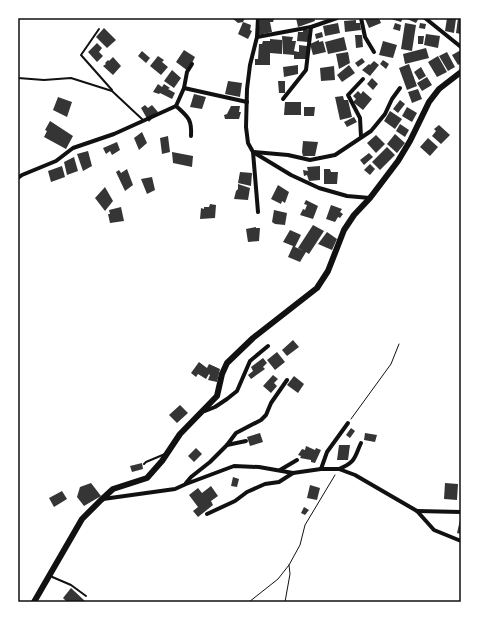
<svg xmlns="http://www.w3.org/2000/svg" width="479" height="620" viewBox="0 0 479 620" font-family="Arial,sans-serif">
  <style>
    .building { fill: #353535 }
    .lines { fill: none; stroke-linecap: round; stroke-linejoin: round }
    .path { stroke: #111; stroke-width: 1 }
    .service { stroke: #111; stroke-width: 2 }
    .minor { stroke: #111; stroke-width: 4 }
    .secondary { stroke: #111; stroke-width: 6 }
    .neatline { fill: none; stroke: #111; stroke-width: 1.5 }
  </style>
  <rect width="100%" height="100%" fill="#fff"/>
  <g class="building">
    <path d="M232 18H245L243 22 251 25 250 30 252 31 248 39 238 34 243 22 238 23Z"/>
    <path d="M260 18 274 19 273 22H270L272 32 258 35Z"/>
    <path d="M296 18H314L315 21 298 27Z"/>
    <path d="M367 18H379L381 23 369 28 365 19Z"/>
    <path d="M392 18H403L401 22 391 19Z"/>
    <path d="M405 18H419L416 23Z"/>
    <path d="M447 18 456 19 454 33 445 31Z"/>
    <path d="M458 18H461V34L456 33Z"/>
    <path d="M356 20V23H360L361 30 345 32 344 21Z"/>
    <path d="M338 23 340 33 325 36 323 26Z"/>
    <path d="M395 23 401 25 400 31 393 29Z"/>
    <path d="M405 23 416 25 412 51 401 49Z"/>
    <path d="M420 23 426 24 425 29 419 28Z"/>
    <path d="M104 28 116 40 107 48 96 37Z"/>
    <path d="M303 29 309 30 308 42 297 41 298 32H303Z"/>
    <path d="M322 32 323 37 316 39 315 34Z"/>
    <path d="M426 34 440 36 438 48 424 45Z"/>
    <path d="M355 35H362L363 47 356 48Z"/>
    <path d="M282 36 293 37 292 41H296L294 51 299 52V45L307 46V59H294V55L283 54Z"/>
    <path d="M418 36H424L423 44H418Z"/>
    <path d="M344 37 347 50 328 54 325 42Z"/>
    <path d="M270 39 282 40V54L270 53V65H255V59H258L259 44H262L263 41H270Z"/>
    <path d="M319 40V42L323 41 326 52 313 55 310 44Z"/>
    <path d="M383 41 397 45 393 58 379 55Z"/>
    <path d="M97 43 102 48 99 52 103 56 97 62 88 52Z"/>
    <path d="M426 48 429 58 405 64 403 54Z"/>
    <path d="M184 50 195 57 188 71 176 62Z"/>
    <path d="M461 50V63L458 65 452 55Z"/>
    <path d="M142 51 150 58 146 63 138 56Z"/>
    <path d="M348 52 350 63 339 69 336 54Z"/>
    <path d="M447 52 455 67 448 71 439 56Z"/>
    <path d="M158 56 164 60 162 62 168 67 161 75 150 66Z"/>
    <path d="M438 56 447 72 437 77 428 62Z"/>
    <path d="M113 57 121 66 113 75 103 66 106 64 105 63 108 60 109 61Z"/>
    <path d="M362 58 365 62 358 67 355 63Z"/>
    <path d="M383 60 389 64 386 69 380 64Z"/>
    <path d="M374 61 379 65 370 76 362 70 369 64 370 65Z"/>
    <path d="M409 64 417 86 407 90 399 68Z"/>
    <path d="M298 65V74L284 77 283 67Z"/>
    <path d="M349 65 355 73 342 82 337 75Z"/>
    <path d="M334 66 335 80 321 81 320 68Z"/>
    <path d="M421 67 426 76 419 80 414 72Z"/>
    <path d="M172 70 181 78 174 88 164 81Z"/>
    <path d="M427 77 432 85 422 91 417 83Z"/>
    <path d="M372 78 378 84 373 90 367 84Z"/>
    <path d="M228 81 242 83 240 97 225 94Z"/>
    <path d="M278 81H285V93H279Z"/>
    <path d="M158 84 162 87 164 84 170 88 168 89 175 93 172 99 160 93 159 94 153 92Z"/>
    <path d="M418 89 422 99 412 103 408 92Z"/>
    <path d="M358 91 361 94 363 91 372 99 363 110 353 102 356 99 353 96Z"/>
    <path d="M194 94 206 97 202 109 190 107Z"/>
    <path d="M343 96 344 100H348L352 117 340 120 335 97Z"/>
    <path d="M58 97 72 102 67 117 53 110Z"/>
    <path d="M400 100 405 104 398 113 393 109Z"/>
    <path d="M285 102H301V115H284Z"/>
    <path d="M145 105 148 108 152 105 158 112 149 122 141 108Z"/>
    <path d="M231 106H240L239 112H241L239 119H225L224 115 227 114Z"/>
    <path d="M304 107H315L314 116H304Z"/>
    <path d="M407 107 417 113 412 122 402 116Z"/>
    <path d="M390 111 402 119 395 129 384 121Z"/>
    <path d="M354 117 357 122 347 127 344 122Z"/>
    <path d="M50 121 73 136 66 149 44 137 47 131 45 130Z"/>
    <path d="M400 124 409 130 405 137 396 131Z"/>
    <path d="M439 125 450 135 441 144 432 136 436 131 434 129Z"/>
    <path d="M142 132 147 143 139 150 134 138Z"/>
    <path d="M395 134 405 143 397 153 387 144Z"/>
    <path d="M376 135 385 144 376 153 367 143Z"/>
    <path d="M168 136 170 152 162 154 160 138Z"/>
    <path d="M428 138 438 147 430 156 420 147Z"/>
    <path d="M303 141 318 142 315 156H303L302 152Z"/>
    <path d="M117 142 120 150 112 155 110 151 106 154 103 148Z"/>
    <path d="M387 147 395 155 380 170 372 162Z"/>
    <path d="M88 151 92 166 83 171 77 154Z"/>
    <path d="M172 152 193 156 192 167 173 163Z"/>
    <path d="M369 153 373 157 364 165 360 160Z"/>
    <path d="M74 157 78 171 67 175 64 162Z"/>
    <path d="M370 164 375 169 370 175 364 170Z"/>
    <path d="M62 166 65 177 51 182 48 171Z"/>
    <path d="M320 166V180L309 181 307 175 304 176 303 170 308 171 307 167Z"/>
    <path d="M127 169 133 185 125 191 116 172 119 170 121 173Z"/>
    <path d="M324 169H330L331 172H338L337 184H324Z"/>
    <path d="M240 172 252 173 251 186 238 183Z"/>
    <path d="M152 177 155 190 147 194 141 179Z"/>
    <path d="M238 184 250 188 248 200 234 199 236 191 238 189Z"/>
    <path d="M278 185 289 192 285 203 282 201 281 204 271 199Z"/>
    <path d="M105 187 113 201 105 211 95 198Z"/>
    <path d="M306 200 318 206 313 219 300 215 303 209 305 210 307 205 304 204Z"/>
    <path d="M210 204 216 205 215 218 200 219 201 208 204 209V207H209Z"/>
    <path d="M331 205 342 209 340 212 343 214 340 218 338 217 335 222 326 219Z"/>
    <path d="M121 207 124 221 110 223 108 214H110L109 210Z"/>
    <path d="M274 210 287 213 285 225 275 224 272 222Z"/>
    <path d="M313 225 324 231 309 254 306 252 300 262 288 257 293 246 283 242 290 230 299 234 301 235 295 247 304 251 298 248Z"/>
    <path d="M256 227V228H260L259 241 248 242 246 229Z"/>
    <path d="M327 232 337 239 332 250 318 244Z"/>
    <path d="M293 340 299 347 287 356 282 350Z"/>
    <path d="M277 352 285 362 275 370 267 360Z"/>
    <path d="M263 358 267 363 263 367 265 369 251 379 248 375 253 371 251 367Z"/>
    <path d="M199 362 207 368 209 364 220 369 217 382 208 380 210 375 209 374 206 379 198 374 196 377 191 373Z"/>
    <path d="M273 375 278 379 274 383 277 386 271 393 263 386Z"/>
    <path d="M294 376 304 384 298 393 287 385Z"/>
    <path d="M180 405 188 413 177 423 169 415Z"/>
    <path d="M351 428 355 431 350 438 346 435Z"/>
    <path d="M260 433 263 442 250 446 247 437Z"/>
    <path d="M365 433 377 435 375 442 364 440Z"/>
    <path d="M339 445H350L348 460H337Z"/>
    <path d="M306 446 315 450 316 448 321 450 315 463 311 462V460L300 458 301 456 298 455 302 449 305 450Z"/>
    <path d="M196 448 202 454 194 462 188 456Z"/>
    <path d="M142 463 143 469 132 472 130 466Z"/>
    <path d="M233 477 239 479 237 487 231 486Z"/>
    <path d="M91 483 101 496 84 506 77 497 80 487Z"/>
    <path d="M445 483 458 484 457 500 444 499Z"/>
    <path d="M310 485 320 488 317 500 307 498Z"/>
    <path d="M211 486 218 496 211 501 213 505 198 517 193 511 198 507 189 495 198 488 202 493Z"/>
    <path d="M62 491 67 499 54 507 49 498Z"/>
    <path d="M304 507 309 510 305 515 301 513Z"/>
    <path d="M460 520H461V534L457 533Z"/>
    <path d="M71 588 86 602H67L63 598Z"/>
  </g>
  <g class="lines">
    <g class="path">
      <path d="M351 419 391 364 399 344"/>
      <path d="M249 602 278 579 289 565 300 545 305 525 335 475"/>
      <path d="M285 602 290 574 289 565"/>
    </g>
    <g class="service">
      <path d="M99 29 81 55 112 90"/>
      <path d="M18 78 44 80 71 78 112 91 143 120"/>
      <path d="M144 464 146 462 165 454"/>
      <path d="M50 576 71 585 86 596"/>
    </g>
    <g class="minor">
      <path d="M258 18 257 37 250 65 247 89 246 127 248 143 253 152 291 175 319 188 347 196 370 198"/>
      <path d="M361 18 365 37 374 52"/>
      <path d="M425 18 461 47"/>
      <path d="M257 37 311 27 337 18"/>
      <path d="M184 88 247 102"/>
      <path d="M283 99 306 70 311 27"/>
      <path d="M191 136C192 119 188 117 176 106L184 88 187 72 192 64"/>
      <path d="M361 137 360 118 348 95 363 79"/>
      <path d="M18 178 22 175 56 161 73 148 114 134 176 106"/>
      <path d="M258 212 253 152 288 155 310 160 335 155 371 131 385 114 392 99 400 88"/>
      <path d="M205 411 215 407 227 399 237 391 250 361 268 346"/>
      <path d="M227 445 236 433 261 420 266 415 271 403 287 380"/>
      <path d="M321 469 327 452 348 423"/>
      <path d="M339 469C356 462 354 458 361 443"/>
      <path d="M280 470 297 460"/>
      <path d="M186 483 191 477 210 462 227 445 246 441"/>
      <path d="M103 499 175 489 186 484 234 466 259 467 293 473 321 469H339L355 475 417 511 434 530 461 541"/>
      <path d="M417 511 461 512"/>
      <path d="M207 514 235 501 247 492 265 484 279 482 293 473"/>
    </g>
    <path class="secondary" d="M34 602 82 519 101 500 113 489 147 478 162 461 180 434 217 396 222 374 227 363 253 338 317 288 328 271 344 230 354 215 370 198 398 161 410 141 429 102 439 89 461 72"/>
  </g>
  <rect width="479" height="620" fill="none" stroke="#ffffff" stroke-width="38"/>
  <rect x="19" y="19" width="441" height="582" class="neatline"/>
</svg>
